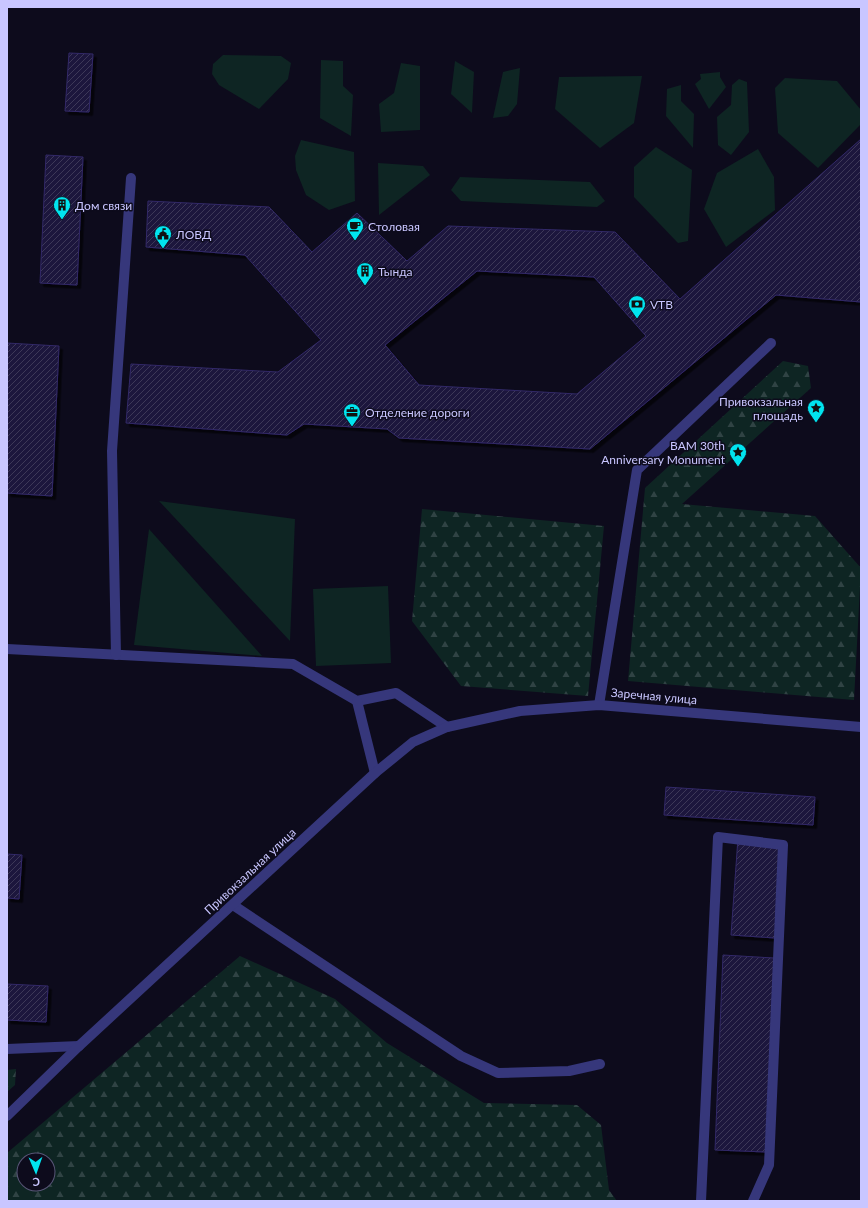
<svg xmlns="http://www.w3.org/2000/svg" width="868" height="1208" viewBox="0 0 868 1208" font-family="Lato,sans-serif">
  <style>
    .grass { fill: #0e2523 }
    .forest { fill: url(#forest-firs); fill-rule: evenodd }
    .building { fill: url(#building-hatch); stroke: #322968; fill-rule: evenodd; filter: url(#shadow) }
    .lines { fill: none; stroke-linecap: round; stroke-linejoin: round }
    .minor { stroke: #36377b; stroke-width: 10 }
    .labels { text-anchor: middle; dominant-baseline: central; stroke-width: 3; stroke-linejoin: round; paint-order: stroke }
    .poi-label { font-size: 12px; fill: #c9c6ff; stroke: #0d0b1c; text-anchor: start }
    .street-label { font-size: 12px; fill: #c9c6ff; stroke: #0d0b1c }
  </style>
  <defs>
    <pattern id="forest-firs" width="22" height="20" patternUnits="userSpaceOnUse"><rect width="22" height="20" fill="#0e2523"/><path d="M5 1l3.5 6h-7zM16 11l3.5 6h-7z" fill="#304344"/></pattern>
    <pattern id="building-hatch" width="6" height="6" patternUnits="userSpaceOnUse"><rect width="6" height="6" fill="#1d173c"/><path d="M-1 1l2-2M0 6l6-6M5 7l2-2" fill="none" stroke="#3c3759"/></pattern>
    <filter id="shadow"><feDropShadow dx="3.5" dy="3.5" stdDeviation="0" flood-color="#0009"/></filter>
  </defs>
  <rect width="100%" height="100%" fill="#0d0b1c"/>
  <g class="grass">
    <path d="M223 55 281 56 291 63 288 79 259 109 219 85 212 74 213 64Z"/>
    <path d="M321 60 343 61V86L353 95 351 136 320 118Z"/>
    <path d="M455 61 474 72 472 113 451 94Z"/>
    <path d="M401 63 420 66V130L381 132 379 104 394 93Z"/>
    <path d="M520 68 517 104 508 116 493 118 503 72Z"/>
    <path d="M720 72V77L726 87 709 109 695 84 701 79 700 74Z"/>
    <path d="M642 76 634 123 600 148 555 109 559 77Z"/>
    <path d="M785 78 837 81 861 110V124L818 168 778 133 775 88Z"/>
    <path d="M739 79 747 82 749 132 731 155 718 145 717 117 731 105 732 85Z"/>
    <path d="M681 85V101L694 114 693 148 666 116 667 89Z"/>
    <path d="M301 140 354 152 355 201 329 210 306 195 296 170 295 156Z"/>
    <path d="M656 147 692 170 688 241 678 243 634 197V167Z"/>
    <path d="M758 149 774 177 775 210 726 247 704 209 717 173Z"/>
    <path d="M378 163 423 166 430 175 379 215Z"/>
    <path d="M460 177 590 182 605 201 597 207 461 201 451 190Z"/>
    <path d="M159 501 295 519 290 641Z"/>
    <path d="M149 529 262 656 134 645Z"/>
    <path d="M388 586 391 663 316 666 313 589Z"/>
  </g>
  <g class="forest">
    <path d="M783 361 808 366 811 388 682 504 815 516 861 568 854 700 628 681 645 488Z"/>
    <path d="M422 509 604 526 588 696 461 686 412 621Z"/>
    <path d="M240 956 335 999 387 1043 484 1103 577 1105 601 1125 609 1190 617 1201H7V1153ZM24 1160H48V1184H24Z"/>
    <path d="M16 1069 15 1085 7 1092V1070Z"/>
  </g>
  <g class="building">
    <path d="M69 53 93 54 89 112 65 111Z"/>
    <path d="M861 139V302L776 295 590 449 399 438 387 429 304 424 287 435 126 423 131 364 278 372 321 340 245 255 146 247 148 201 269 207 312 252 357 213 407 261 448 226 615 232 680 299ZM477 271 594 277 646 336 577 394 419 385 385 345Z"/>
    <path d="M46 155 83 157 77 285 40 283Z"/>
    <path d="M7 343 59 346 52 496 7 493Z"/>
    <path d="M666 787 815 797 813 825 664 815Z"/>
    <path d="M738 838 782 841 775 938 731 935Z"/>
    <path d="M7 854 22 855 19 899 7 898Z"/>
    <path d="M723 955 774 958 766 1152 715 1150Z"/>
    <path d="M7 984 48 986 46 1022 7 1020Z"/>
  </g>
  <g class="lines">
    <g class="minor">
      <path d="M7 649 293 664 357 701 396 693 447 727"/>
      <path d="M116 655 112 451 131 178"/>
      <path d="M357 701 375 773"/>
      <path d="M599 705 637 470 771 343"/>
      <path d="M233 905 461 1056 498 1073 569 1071 600 1064"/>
      <path d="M7 1049 79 1046"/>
      <path d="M7 1116 79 1046 375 773 413 742 447 727 520 711 599 705 861 727"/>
      <path d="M701 1201 718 837 783 845 769 1165 753 1201"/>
    </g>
  </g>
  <defs>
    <g id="building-pin" transform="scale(0.9)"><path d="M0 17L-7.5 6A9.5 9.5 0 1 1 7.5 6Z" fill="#01e4ef" stroke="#0d0b1c"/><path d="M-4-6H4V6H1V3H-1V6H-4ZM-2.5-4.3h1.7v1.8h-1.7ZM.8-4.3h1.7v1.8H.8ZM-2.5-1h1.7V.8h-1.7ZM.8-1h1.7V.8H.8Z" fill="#111"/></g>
    <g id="cafe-pin" transform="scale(0.9)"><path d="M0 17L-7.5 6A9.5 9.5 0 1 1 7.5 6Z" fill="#01e4ef" stroke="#0d0b1c"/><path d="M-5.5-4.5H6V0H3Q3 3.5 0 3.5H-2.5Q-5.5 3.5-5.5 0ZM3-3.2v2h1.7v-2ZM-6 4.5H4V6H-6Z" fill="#111"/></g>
    <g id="civic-pin" transform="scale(0.9)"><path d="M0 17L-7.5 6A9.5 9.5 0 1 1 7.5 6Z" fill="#01e4ef" stroke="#0d0b1c"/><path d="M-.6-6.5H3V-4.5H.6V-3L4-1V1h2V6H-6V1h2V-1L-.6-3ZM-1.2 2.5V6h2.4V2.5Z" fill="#111"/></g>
    <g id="bank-pin" transform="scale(0.9)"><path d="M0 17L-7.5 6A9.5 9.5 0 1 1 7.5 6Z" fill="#01e4ef" stroke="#0d0b1c"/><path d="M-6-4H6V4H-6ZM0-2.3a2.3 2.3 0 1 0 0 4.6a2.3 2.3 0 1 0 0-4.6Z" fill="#111"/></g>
    <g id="sight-pin" transform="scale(0.9)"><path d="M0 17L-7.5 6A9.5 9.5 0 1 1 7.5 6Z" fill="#01e4ef" stroke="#0d0b1c"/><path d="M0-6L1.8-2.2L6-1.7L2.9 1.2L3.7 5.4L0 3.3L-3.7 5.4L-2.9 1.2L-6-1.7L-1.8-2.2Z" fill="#111"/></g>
    <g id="office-pin" transform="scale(0.9)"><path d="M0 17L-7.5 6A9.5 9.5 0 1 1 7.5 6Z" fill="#01e4ef" stroke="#0d0b1c"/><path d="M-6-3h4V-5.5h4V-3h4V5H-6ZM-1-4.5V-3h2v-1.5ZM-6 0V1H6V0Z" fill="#111"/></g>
  </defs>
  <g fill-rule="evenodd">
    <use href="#building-pin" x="62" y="205"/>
    <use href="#cafe-pin" x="355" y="226"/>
    <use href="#civic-pin" x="163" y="234"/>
    <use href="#building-pin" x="365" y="271"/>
    <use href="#bank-pin" x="637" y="304"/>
    <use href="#sight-pin" x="816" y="408"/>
    <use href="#office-pin" x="352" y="412"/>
    <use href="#sight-pin" x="738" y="452"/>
  </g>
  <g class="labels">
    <g class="poi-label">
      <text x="75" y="205">Дом связи</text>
      <text x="368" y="226">Столовая</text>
      <text x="176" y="234">ЛОВД</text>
      <text x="378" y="271">Тында</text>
      <text x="650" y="304">VTB</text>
      <text x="803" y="401" text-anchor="end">Привокзальная<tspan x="803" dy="14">площадь</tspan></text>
      <text x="365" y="412">Отделение дороги</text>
      <text x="725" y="445" text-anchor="end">BAM 30th<tspan x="725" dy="14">Anniversary Monument</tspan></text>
    </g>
    <g class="street-label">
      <text transform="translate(654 696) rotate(5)">Заречная улица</text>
      <text transform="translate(250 871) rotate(-43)">Привокзальная улица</text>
    </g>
  </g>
  <rect width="868" height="1208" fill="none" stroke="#c9c6ff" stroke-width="16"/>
  <g transform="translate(36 1172) rotate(178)"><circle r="19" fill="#0d0b1c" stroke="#585677"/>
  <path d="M0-3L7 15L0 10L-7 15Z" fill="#01e4ef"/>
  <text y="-6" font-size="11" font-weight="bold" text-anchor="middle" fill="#c9c6ff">С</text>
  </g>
</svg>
